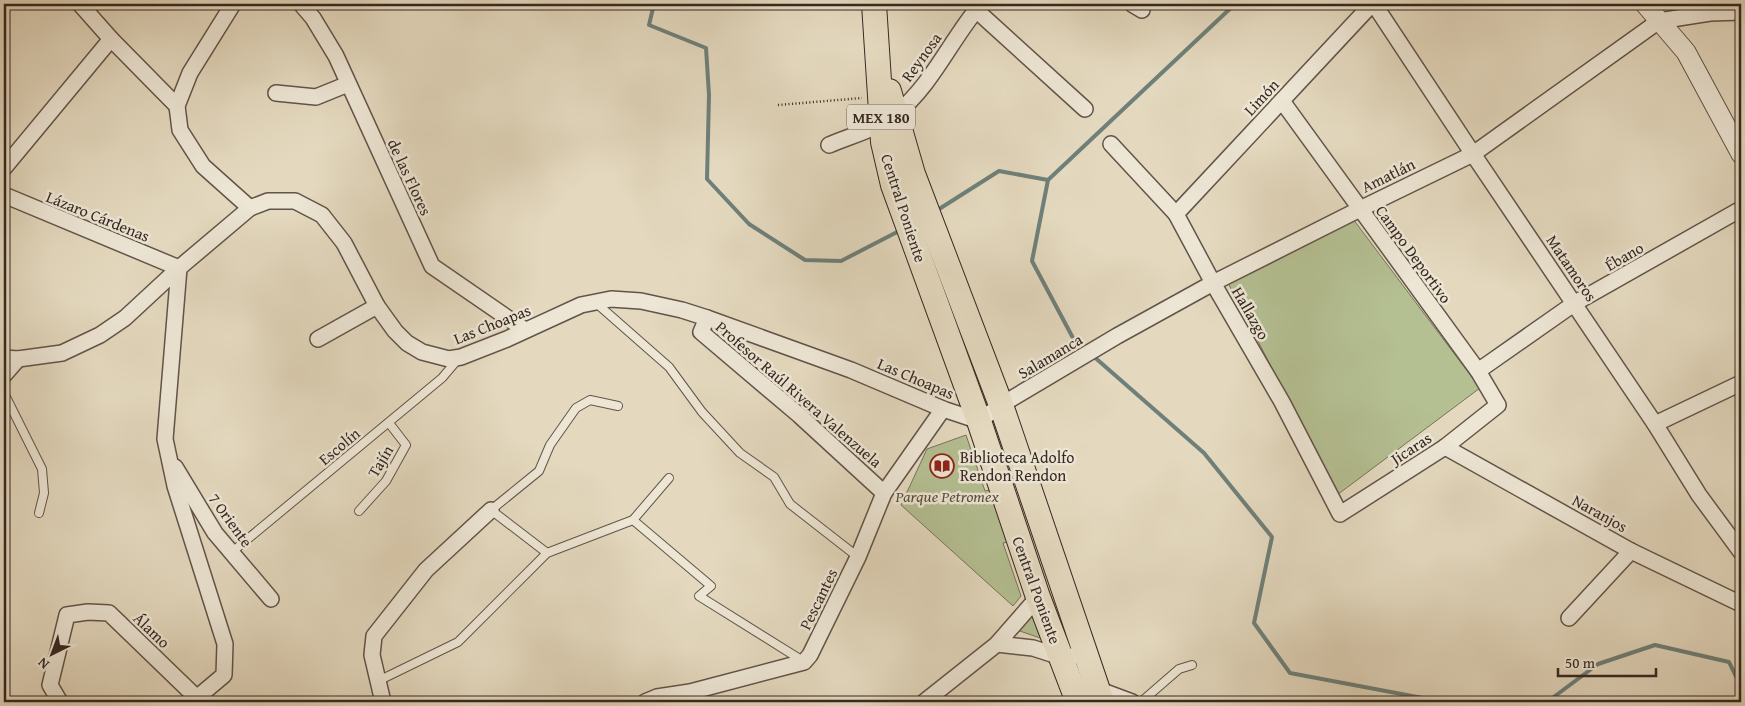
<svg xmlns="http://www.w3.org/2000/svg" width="1745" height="706" viewBox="0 0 1745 706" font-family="'Gentium Book Plus',serif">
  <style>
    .green { fill: #b4bf92; stroke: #75745a }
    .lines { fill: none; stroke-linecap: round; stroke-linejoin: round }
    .stream { stroke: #6f807a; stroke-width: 4 }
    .service-casing { stroke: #625449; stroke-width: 10 }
    .minor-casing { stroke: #625449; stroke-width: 18 }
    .tertiary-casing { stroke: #625449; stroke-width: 21 }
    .primary-casing { stroke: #362822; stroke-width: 26 }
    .path { stroke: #362822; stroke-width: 2.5; stroke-dasharray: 1 2.5; stroke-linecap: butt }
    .service { stroke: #ede6d5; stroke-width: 8 }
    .minor { stroke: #ede6d5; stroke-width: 15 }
    .tertiary { stroke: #ede6d5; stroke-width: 19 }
    .primary { stroke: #e4d9bf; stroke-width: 24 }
    .labels { text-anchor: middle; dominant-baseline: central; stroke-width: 5; stroke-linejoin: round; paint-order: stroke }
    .shield { fill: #ede6d5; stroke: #6d6158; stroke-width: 1 }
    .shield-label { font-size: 15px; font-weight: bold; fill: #362822 }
    .street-label { font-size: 16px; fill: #362822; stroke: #ede6d5 }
    .poi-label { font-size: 16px; fill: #362822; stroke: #ede6d5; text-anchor: start }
    .park-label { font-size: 16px; font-style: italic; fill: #564e3e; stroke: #ede6d5 }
  </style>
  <rect width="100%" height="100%" fill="#e4d9bf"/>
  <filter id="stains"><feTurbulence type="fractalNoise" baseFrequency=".004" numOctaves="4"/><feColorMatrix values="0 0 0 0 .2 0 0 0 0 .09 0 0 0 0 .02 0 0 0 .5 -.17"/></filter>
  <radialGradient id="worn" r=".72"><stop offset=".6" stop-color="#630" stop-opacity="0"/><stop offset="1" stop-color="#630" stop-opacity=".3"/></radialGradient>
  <g class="green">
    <path d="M1353 219 1480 388 1337 495 1226 279Z"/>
    <path d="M966 435 985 491 989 490 1009 542 1003 543 1021 596 1013 606 901 505 927 449Z"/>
    <path d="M1035 609 1046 640 1014 629Z"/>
  </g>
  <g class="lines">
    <g class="stream">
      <path d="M654 4 649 25 706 48 709 95 707 179 749 224 805 260 841 261 901 230"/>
      <path d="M936 211 999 171 1048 180"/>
      <path d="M1087 351 1073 338 1032 261 1048 180 1235 4"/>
      <path d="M1092 355 1204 453 1272 537 1254 623 1290 673 1444 702"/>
      <path d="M1547 702 1598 664 1655 645 1729 662 1741 687"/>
    </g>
    <g class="service-casing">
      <g id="service">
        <path d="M595 302 669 367 702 412 740 453 774 477 790 504 858 557"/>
        <path d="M4 393 42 469 44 493 39 513"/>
        <path d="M359 511 386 481 406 445 389 423"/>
        <path d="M633 520 711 586 699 596 803 661"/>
        <path d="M232 552 442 378 459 358"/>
        <path d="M547 553 491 510 539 471 550 445 576 408 590 400 618 406"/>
        <path d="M378 681 458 642 547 553 633 520 669 478"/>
        <path d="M1141 702 1179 669 1192 665"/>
      </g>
    </g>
    <g class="minor-casing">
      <g id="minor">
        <path d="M80 4 111 39 177 106"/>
        <path d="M233 4 190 73 177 106 180 130 203 166 250 208"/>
        <path d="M301 4 313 18 336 56 432 266 525 330"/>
        <path d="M1132 4 1142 10"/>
        <path d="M1374 4 1473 154 1655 424 1699 495 1741 552"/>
        <path d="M976 10 1085 109"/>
        <path d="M276 93 316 97 348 84"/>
        <path d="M1111 144 1176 214 1213 283 1282 402 1340 514 1445 447 1498 405 1478 371 1282 101"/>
        <path d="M829 145C850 136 880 128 896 114 933 84 951 39 981 4"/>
        <path d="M4 168 111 39"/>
        <path d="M4 195 179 268 165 439 175 486 225 644 224 675 192 702"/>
        <path d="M1176 214 1372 4"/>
        <path d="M707 318 701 332 799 415 884 493"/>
        <path d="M318 339 377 306"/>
        <path d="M4 358 18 359 62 353 100 335 125 318 179 268 250 208 268 201H295L322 215 344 243 377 306 395 331 407 343 422 352 449 359 461 357 507 339 581 305 611 299 641 301 682 310 707 318 851 370 943 409 979 421 1001 405 1117 336 1213 283 1360 209 1473 154 1659 21 1710 13 1741 12"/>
        <path d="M1478 371 1575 303 1741 209"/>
        <path d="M4 375 18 359"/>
        <path d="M1655 424 1741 383"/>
        <path d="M1445 447 1631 551 1741 604"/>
        <path d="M175 467 215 533 271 599"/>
        <path d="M1569 618 1631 551"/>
        <path d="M997 644 1033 648 1061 657 1085 655"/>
        <path d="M1097 689 1132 702"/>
        <path d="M60 702 50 685 67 615 88 612 109 613 201 702"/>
        <path d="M383 702 372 655 374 636 426 570 491 510"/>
        <path d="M645 702 657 697 690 692 804 662 810 655 858 557 884 493 943 409"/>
        <path d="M924 702 997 644 1038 597"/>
      </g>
    </g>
    <g class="tertiary-casing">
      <path id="tertiary" d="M1645 4 1686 52 1741 154"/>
    </g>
    <g class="primary-casing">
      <g id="primary">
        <path d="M874 4 883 142 893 185 979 421 1038 597 1078 702"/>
        <path d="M889 91 913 174 1001 405 1102 702"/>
      </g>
    </g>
    <path class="path" d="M778 105 862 98"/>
    <use href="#service" class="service"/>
    <use href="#minor" class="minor"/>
    <use href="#tertiary" class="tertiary"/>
    <use href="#primary" class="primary"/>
  </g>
  <defs>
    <g id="library-ring" transform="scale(1.25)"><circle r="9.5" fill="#ede6d5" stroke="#8f2418" stroke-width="1.5"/><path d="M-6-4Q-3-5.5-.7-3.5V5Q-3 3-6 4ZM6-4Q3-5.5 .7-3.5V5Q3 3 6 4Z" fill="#8f2418"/></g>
  </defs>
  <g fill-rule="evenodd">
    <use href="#library-ring" x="942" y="466"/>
  </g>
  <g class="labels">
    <rect class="shield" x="847" y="104.5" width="68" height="25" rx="4"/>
    <g class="shield-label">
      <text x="881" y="117">MEX 180</text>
    </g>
    <g class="street-label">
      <text transform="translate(921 57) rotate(-54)">Reynosa</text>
      <text transform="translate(1261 97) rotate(-47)">Limón</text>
      <text transform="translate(1388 175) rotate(-26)">Amatlán</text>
      <text transform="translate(410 177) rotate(65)">de las Flores</text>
      <text transform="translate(904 208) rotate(72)">Central Poniente</text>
      <text transform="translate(98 216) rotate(22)">Lázaro Cárdenas</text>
      <text transform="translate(1414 254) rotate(54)">Campo Deportivo</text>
      <text transform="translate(1624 256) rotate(-30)">Ébano</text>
      <text transform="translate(1572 268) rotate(56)">Matamoros</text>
      <text transform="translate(1251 313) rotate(60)">Hallazgo</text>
      <text transform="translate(492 324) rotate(-22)">Las Choapas</text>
      <text transform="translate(1050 356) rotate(-31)">Salamanca</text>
      <text transform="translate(916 378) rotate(23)">Las Choapas</text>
      <text transform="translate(799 394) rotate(41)">Profesor Raúl Rivera Valenzuela</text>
      <text transform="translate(339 446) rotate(-40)">Escolín</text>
      <text transform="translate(1411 448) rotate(-33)">Jicaras</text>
      <text transform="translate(380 461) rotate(-59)">Tajín</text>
      <text transform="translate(1600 513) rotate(29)">Naranjos</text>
      <text transform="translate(231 520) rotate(54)">7 Oriente</text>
      <text transform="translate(1037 590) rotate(70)">Central Poniente</text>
      <text transform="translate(818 599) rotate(-64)">Pescantes</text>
      <text transform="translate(152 630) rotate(44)">Álamo</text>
    </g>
    <g class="poi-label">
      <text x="960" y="457">Biblioteca Adolfo<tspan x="960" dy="18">Rendon Rendon</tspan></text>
    </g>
    <g class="park-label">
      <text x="947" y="496">Parque Petromex</text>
    </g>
  </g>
  <rect width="1745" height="706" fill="none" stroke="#e4d9bf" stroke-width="20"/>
  <rect x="5" y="5" width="1735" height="696" fill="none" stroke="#362822" stroke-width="2.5"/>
  <rect x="10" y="10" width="1725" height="686" fill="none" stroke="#362822"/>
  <g transform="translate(52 654) rotate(222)" stroke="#ede6d5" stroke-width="4" paint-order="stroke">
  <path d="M0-4L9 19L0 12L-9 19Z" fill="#362822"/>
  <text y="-8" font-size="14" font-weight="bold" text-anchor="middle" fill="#362822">N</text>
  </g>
  <path d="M1558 668v8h98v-8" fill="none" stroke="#362822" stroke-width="2.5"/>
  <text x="1565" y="668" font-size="15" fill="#362822" stroke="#ede6d5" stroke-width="4" paint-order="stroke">50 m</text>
  <rect width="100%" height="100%" filter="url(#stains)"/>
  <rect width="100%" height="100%" fill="url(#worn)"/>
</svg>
